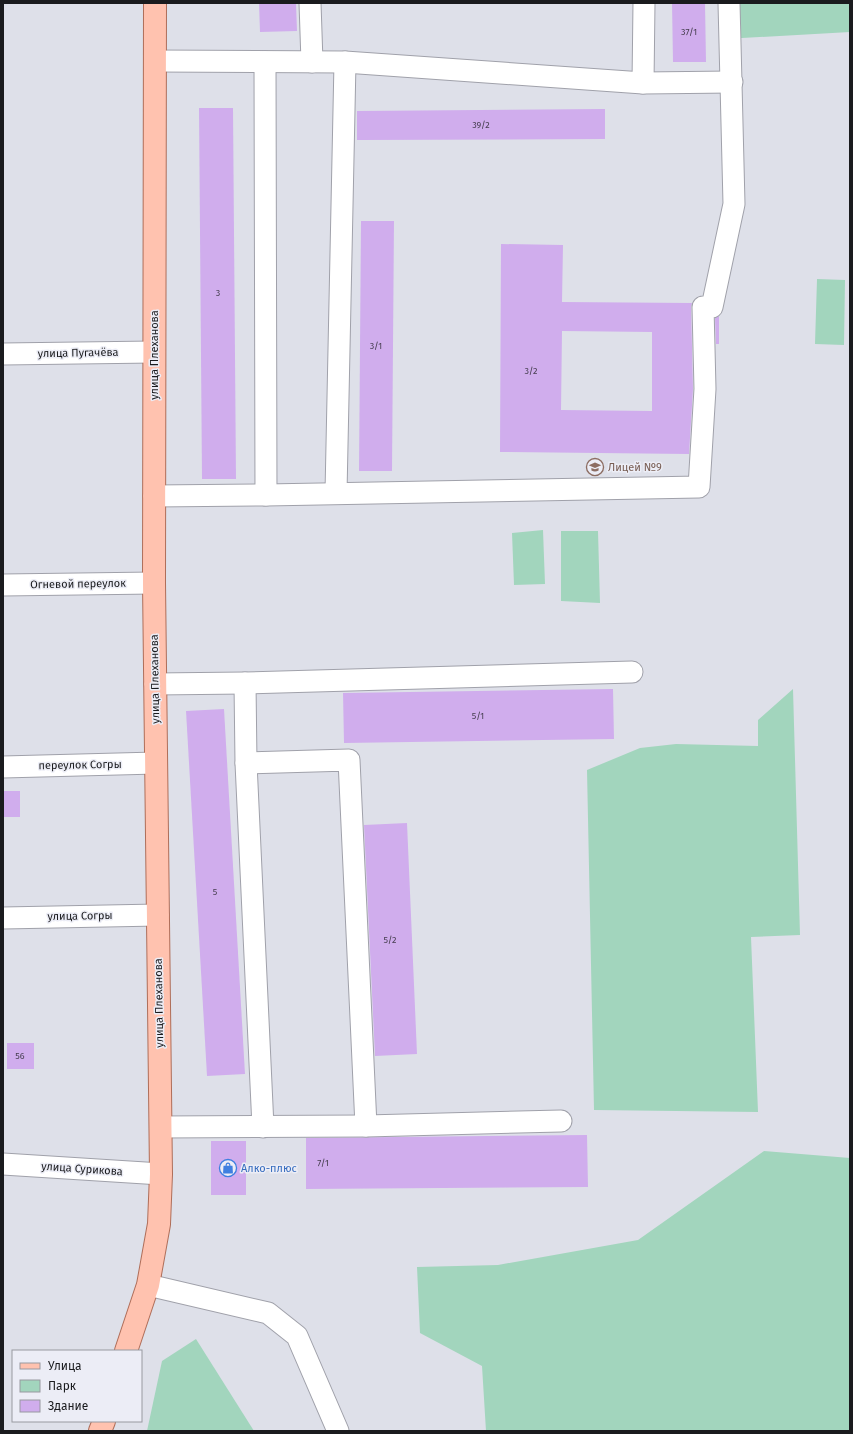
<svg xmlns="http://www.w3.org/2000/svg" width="853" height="1434" viewBox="0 0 853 1434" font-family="'Fira Sans',sans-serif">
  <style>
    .green { fill: #a2d5bd }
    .building { fill: #d0aded; fill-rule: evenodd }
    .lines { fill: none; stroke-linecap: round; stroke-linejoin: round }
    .minor-casing { stroke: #a0a1aa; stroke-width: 23 }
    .major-casing { stroke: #af6e59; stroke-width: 24 }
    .minor { stroke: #fff; stroke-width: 21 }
    .major { stroke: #ffc2af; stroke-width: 22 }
    .labels { text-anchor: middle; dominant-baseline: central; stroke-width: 3; stroke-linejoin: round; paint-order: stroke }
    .number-label { font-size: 9px; fill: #484052 }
    .street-label { font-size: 11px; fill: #1a1b1e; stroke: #ecedf6 }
    .education-label { font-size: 11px; fill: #785e54; stroke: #ecedf6; text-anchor: start }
    .shop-label { font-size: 11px; fill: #366cbe; stroke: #ecedf6; text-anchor: start }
  </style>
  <rect width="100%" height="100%" fill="#dee0e9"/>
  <g class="green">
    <path d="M725 3H850V32L724 39Z"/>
    <path d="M817 279 845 280 844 345 815 344Z"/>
    <path d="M543 530 545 584 514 585 512 533Z"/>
    <path d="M561 531H598L600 603 561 601Z"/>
    <path d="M793 689 800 935 751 937 758 1112 594 1110 587 770 640 748 676 744 758 746V720Z"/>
    <path d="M764 1151 850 1158V1431H486L482 1366 420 1333 417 1267 498 1265 638 1240Z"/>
    <path d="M196 1339 254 1431H147L162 1361Z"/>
  </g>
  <g class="building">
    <path d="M259 3H296L297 31 260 32Z"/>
    <path d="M672 3H705L706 62H673Z"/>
    <path d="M199 108H233L236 479H202Z"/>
    <path d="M605 109V139L357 140V111Z"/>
    <path d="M361 221H394L392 471H359Z"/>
    <path d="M501 244 563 245 562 302 692 303 691 307 693 389 689 454 500 452ZM562 331 652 332V411L561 410Z"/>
    <path d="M719 316V344H716L715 318Z"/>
    <path d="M613 689 614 739 344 743 343 693Z"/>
    <path d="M224 709 245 1074 207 1076 186 711Z"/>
    <rect x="3" y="791" width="17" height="26"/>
    <path d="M407 823 417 1054 375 1056 364 825Z"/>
    <rect x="7" y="1043" width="27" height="26"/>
    <path d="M587 1135 588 1187 306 1189V1138Z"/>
    <rect x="211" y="1141" width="35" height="54"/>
  </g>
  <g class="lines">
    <g class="minor-casing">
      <g id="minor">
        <path d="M310 3 312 62"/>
        <path d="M155 61 345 62 643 83 732 82"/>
        <path d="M265 62 266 495"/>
        <path d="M643 83 644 3"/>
        <path d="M3 354 154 352"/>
        <path d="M336 493 345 62"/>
        <path d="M154 496 266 495 699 487 705 389 703 307H712L734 204 729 3"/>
        <path d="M3 585 154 583"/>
        <path d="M245 683 246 763 263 1127"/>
        <path d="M155 684 245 683 632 672"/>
        <path d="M246 763 349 760 366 1126"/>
        <path d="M3 767 156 763"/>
        <path d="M3 918 158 915"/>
        <path d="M161 1127 366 1126 561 1121"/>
        <path d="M3 1164 161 1174"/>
        <path d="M148 1285 268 1313 297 1336 338 1431"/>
      </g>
    </g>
    <g class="major-casing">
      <g id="major">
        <path d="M126 1351 148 1285 159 1224 161 1174 154 583 155 3"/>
        <path d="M100 1431 104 1421"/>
      </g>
    </g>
    <use href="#minor" class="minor"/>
    <use href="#major" class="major"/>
  </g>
  <defs>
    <g id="school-ring" transform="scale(0.9)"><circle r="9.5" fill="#ecedf6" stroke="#8d6e63" stroke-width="1.5"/><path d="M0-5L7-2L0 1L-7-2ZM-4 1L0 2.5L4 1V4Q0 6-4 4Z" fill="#8d6e63"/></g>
    <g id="shop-ring" transform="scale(0.9)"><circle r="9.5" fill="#ecedf6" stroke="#3f7fe0" stroke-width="1.5"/><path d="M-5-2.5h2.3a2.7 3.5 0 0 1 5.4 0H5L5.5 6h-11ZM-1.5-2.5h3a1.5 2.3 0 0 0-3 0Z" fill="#3f7fe0"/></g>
  </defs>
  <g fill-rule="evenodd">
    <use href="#school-ring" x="595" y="467"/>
    <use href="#shop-ring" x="228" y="1168"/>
  </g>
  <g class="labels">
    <g class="number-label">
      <text x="689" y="32">37/1</text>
      <text x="481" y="125">39/2</text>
      <text x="218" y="293">3</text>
      <text x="376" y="346">3/1</text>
      <text x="531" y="371">3/2</text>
      <text x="478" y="716">5/1</text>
      <text x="215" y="892">5</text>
      <text x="390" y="940">5/2</text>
      <text x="20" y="1056">56</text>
      <text x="323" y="1163">7/1</text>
    </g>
    <g class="street-label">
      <text transform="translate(78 353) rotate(-1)">улица Пугачёва</text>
      <text transform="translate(154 355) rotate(-90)">улица Плеханова</text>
      <text transform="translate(78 584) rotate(-1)">Огневой переулок</text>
      <text transform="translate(155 679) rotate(-91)">улица Плеханова</text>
      <text transform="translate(80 765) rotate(-1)">переулок Согры</text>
      <text transform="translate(80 916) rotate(-1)">улица Согры</text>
      <text transform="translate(159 1003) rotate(-91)">улица Плеханова</text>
      <text transform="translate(82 1169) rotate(4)">улица Сурикова</text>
    </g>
    <g class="education-label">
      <text x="608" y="467">Лицей №9</text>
    </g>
    <g class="shop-label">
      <text x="241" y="1168">Алко-плюс</text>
    </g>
  </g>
  <rect width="853" height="1434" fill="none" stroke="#1a1b1e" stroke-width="8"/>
  <rect x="12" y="1350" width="130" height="72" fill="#ecedf6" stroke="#9899a0"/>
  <rect x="20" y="1363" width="20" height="6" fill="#ffc2af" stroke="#9899a0"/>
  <text x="48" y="1370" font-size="12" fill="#1a1b1e">Улица</text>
  <rect x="20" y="1380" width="20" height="12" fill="#a2d5bd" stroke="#9899a0"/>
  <text x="48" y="1390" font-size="12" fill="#1a1b1e">Парк</text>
  <rect x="20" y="1400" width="20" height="12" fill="#d0aded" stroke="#9899a0"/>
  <text x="48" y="1410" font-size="12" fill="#1a1b1e">Здание</text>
</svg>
